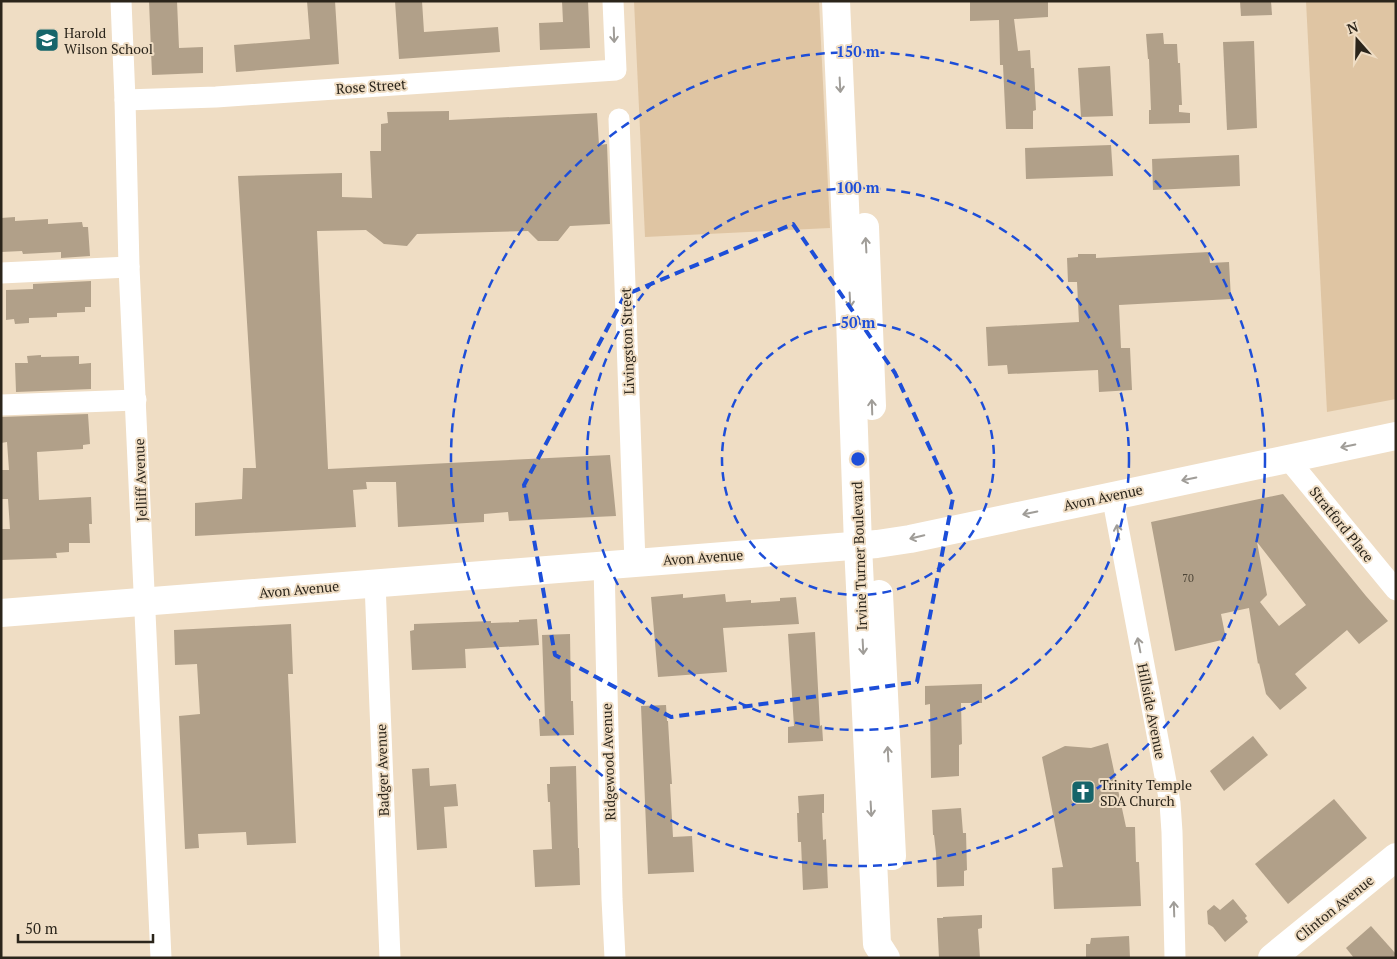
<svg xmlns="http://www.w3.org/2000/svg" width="1397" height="959" viewBox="0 0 1397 959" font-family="'PT Serif',serif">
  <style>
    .green { fill: #dfc5a3 }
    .building { fill: #b1a089; fill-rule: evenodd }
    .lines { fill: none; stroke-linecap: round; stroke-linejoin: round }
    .minor { stroke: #fff; stroke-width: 21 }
    .tertiary { stroke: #fff; stroke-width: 28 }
    .secondary { stroke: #fff; stroke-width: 28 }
    .oneway { stroke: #a09d98 }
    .marked { fill: none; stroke: #1d4ed8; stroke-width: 4; stroke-dasharray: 10 6; stroke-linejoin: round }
    .ring { fill: none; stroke: #1d4ed8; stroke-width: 2.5; stroke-dasharray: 9 6 }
    .labels { text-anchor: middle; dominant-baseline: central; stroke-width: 4; stroke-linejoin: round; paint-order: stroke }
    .number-label { font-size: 11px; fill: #4c4436 }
    .poi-label { font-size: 14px; fill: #2b251b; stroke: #efddc4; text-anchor: start }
    .street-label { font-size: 14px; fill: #2b251b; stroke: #efddc4 }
    .centre { fill: #1d4ed8; stroke: #efddc4; stroke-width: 2.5 }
    .ring-label { font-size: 15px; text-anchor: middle; font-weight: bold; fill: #1d4ed8; stroke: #efddc4; stroke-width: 4; stroke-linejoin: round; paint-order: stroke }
  </style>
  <rect width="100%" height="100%" fill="#efddc4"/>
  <g class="green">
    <path d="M634 1H819L830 228 645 237Z"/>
    <path d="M1306 1H1396V399L1327 412Z"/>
  </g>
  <g class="building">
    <path d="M149 1H177L179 48 203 47V73L152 75Z"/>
    <path d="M307 1H335L339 64 236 72 234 45 310 39Z"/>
    <path d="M395 1H422L424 32 498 27 500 52 399 59Z"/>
    <path d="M562 1H588L590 48 540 50 539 23 563 22Z"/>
    <path d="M970 1H1048V17L1014 19 1018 51 1030 50 1031 68H1034L1036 110 1033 111V129H1006L1003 65H1000L999 20 970 21Z"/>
    <path d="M1240 1H1271L1272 15 1241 16Z"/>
    <path d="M1163 33 1164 44H1177L1178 63H1180L1182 105H1179V112L1190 113V123L1149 124V110H1151L1149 59H1148L1146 34Z"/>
    <path d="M1254 41 1257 128 1227 130 1223 42Z"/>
    <path d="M1110 66 1113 116 1081 117 1078 68Z"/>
    <path d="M449 111V120L597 113 599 145 607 144 610 224 570 226 558 241H538L528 231 417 234 407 246 384 244 366 230 317 231 328 469 610 455 616 516 509 521 508 512 484 514V522L398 527 396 482H366L367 489 353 490 356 527 195 536V503L242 499 243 468H256L238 176 342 173V197L372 198 370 151H381V124L388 123 387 112Z"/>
    <path d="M1111 145 1113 176 1026 179 1025 148Z"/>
    <path d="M1239 155 1240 186 1153 190 1152 159Z"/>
    <path d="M15 217V221L48 219V224L82 222 83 227H88L90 256 61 258V252L23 254 22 251 1 252V218Z"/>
    <path d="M1209 252 1210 263 1229 262 1231 299 1119 305 1121 348H1130L1132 390 1099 392 1098 370 1008 374 1007 365 988 366 986 327 1079 322 1077 282H1068L1067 258 1078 257V254H1096V258Z"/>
    <path d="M91 281V307H85V312L57 313V317L29 318V323L15 324 14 319 6 320V290L33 289V284Z"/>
    <path d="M41 355V357L79 356V364L91 363V389L16 392 15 363H28L27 356Z"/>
    <path d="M88 414 90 444 83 445V449L37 452 39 500 91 497 92 524H89L90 543H69V552L56 553 57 558 1 560V529H10L8 499H1V470H9L7 442 1 443V417Z"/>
    <path d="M1283 494 1366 596 1388 621 1359 644 1347 630 1295 674 1307 688 1280 710 1266 694 1259 663 1258 664 1249 608 1221 614 1226 639 1175 651 1151 522ZM1257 542 1306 605 1279 626 1260 602 1267 595Z"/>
    <path d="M683 594V598L725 594 726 602 751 600V603L780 601V598L796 597 799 624 723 628 727 672 658 677 651 597Z"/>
    <path d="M537 619 539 645 465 649 466 668 412 670 410 631 414 630V624L491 621V623L519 622V620Z"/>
    <path d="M291 624 293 674H288L296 843 247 845 246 832 198 834 199 848 185 849 179 716 200 714 197 664 175 665 174 630Z"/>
    <path d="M815 632 820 726 822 725 823 741 788 743V727L794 726 788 634Z"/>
    <path d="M570 634 571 701H573L574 735 540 736 539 719 545 718 542 635Z"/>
    <path d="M982 684V703H961L962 744 959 745V776L931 778 930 704 925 705V686Z"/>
    <path d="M666 705 667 721H668L670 755 672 784H670L673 837 692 836 694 872 648 874 641 706Z"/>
    <path d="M1253 736 1268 755 1224 791 1210 771Z"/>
    <path d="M1108 743 1126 827H1135L1136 862H1139L1141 906 1054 909 1052 868 1063 867 1042 757 1065 746 1091 748Z"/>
    <path d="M576 766 578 848H579L580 885 535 887 533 850 552 849 550 802H548L547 784H550V767Z"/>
    <path d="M429 768 430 786 456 784 458 806 444 807 447 848 417 850 412 769Z"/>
    <path d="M824 794V813H822L823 840 826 839 828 888 803 890 801 842H798L797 813H799L798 796Z"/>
    <path d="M1334 799 1367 838 1288 904 1255 864Z"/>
    <path d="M961 808 963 833H966L967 870 964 871V886L937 887 936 853 934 835H933L932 810Z"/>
    <path d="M1233 899 1247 916 1245 918 1248 922 1225 942 1213 927 1208 924 1207 911 1214 905 1220 910Z"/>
    <path d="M982 915V928L978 929 980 958H939L937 918H943V917Z"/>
    <path d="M1371 926 1396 954V958H1354L1346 948Z"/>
    <path d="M1129 936 1130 958H1086V944H1090L1091 938Z"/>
  </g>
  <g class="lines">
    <g class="minor">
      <path d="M121 1 125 100 129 267 161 958"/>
      <path d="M125 100 216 97 616 70 613 1"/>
      <path d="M619 119C625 267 629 415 635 563"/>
      <path d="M1 273 129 267"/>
      <path d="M1 405 136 400"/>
      <path d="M1288 459 1396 590"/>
      <path d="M1112 495 1170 803 1172 832 1175 958"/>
      <path d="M604 565 612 899 615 958"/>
      <path d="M375 583 390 958"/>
    </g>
    <path class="tertiary" d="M1 613 877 544 910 539 1396 436"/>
    <g class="secondary">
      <path d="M836 1 850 318 858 545 877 944 886 958"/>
      <path d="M865 227 872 406"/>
      <path d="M879 594 892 856"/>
      <path d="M1272 958 1396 857"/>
    </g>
  </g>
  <defs><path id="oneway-shaft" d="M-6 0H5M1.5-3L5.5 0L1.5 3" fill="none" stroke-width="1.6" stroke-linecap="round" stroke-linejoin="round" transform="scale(1.25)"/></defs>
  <g class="oneway">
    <use href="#oneway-shaft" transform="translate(614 35) rotate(88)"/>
    <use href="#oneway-shaft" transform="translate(840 85) rotate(87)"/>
    <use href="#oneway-shaft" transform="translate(866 245) rotate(-93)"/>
    <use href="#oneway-shaft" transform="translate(850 300) rotate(87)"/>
    <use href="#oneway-shaft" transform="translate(872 407) rotate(-92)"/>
    <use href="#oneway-shaft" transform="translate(1348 446) rotate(168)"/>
    <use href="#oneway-shaft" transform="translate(1189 479) rotate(168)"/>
    <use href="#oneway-shaft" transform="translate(1030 513) rotate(168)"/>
    <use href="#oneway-shaft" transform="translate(1118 532) rotate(-100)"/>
    <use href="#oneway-shaft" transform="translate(917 537) rotate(167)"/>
    <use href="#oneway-shaft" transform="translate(1139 645) rotate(-101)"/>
    <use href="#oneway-shaft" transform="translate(863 647) rotate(87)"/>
    <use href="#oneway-shaft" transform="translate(888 754) rotate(-93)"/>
    <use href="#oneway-shaft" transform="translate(871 809) rotate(87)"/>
    <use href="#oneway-shaft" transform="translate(1174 909) rotate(-92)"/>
  </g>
  <path class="marked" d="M793 224 895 373 953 498 917 682 671 717 555 655 524 485 625 295Z"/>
  <g class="ring">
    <circle cx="858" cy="459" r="136"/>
    <circle cx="858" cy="459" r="271"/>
    <circle cx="858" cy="459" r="407"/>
  </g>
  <defs>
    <g id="school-square" transform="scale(1.25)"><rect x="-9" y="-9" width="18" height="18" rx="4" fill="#16656a" stroke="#efddc4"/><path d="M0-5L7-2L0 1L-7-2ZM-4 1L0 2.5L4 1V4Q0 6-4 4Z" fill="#fff"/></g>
    <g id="church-square" transform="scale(1.25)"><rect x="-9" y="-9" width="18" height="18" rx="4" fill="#16656a" stroke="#efddc4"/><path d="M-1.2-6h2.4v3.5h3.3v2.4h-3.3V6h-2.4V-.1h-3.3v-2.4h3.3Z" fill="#fff"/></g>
  </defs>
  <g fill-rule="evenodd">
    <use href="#school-square" x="47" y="40"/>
    <use href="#church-square" x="1083" y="792"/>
  </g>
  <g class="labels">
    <g class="number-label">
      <text x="1188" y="578">70</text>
    </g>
    <g class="poi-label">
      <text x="64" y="32">Harold<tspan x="64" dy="16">Wilson School</tspan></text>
      <text x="1100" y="784">Trinity Temple<tspan x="1100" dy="16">SDA Church</tspan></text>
    </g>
    <g class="street-label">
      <text transform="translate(371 86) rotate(-4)">Rose Street</text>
      <text transform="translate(627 341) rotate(-92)">Livingston Street</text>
      <text transform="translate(140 480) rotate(-92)">Jelliff Avenue</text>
      <text transform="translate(1103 497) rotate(-12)">Avon Avenue</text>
      <text transform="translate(1342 524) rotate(51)">Stratford Place</text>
      <text transform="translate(859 556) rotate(-92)">Irvine Turner Boulevard</text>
      <text transform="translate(703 557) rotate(-4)">Avon Avenue</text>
      <text transform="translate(299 589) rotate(-5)">Avon Avenue</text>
      <text transform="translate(1152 711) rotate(79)">Hillside Avenue</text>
      <text transform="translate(608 762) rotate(-92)">Ridgewood Avenue</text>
      <text transform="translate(382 770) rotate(-92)">Badger Avenue</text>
      <text transform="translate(1334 908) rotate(-39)">Clinton Avenue</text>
    </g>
  </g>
  <circle cx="858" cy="459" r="8" class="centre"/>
  <g class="ring-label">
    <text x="858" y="57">150 m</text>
    <text x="858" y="193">100 m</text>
    <text x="858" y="328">50 m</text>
  </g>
  <rect width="1397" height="959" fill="none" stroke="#2b251b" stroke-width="5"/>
  <g transform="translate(1357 40) rotate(340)" stroke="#efddc4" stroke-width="4" paint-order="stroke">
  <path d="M0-4L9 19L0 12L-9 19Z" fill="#2b251b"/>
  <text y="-8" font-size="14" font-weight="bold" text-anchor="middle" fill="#2b251b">N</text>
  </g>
  <path d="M18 934v8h135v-8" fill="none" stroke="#2b251b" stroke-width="2.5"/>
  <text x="25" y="934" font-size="15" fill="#2b251b" stroke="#efddc4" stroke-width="4" paint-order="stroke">50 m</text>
</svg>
